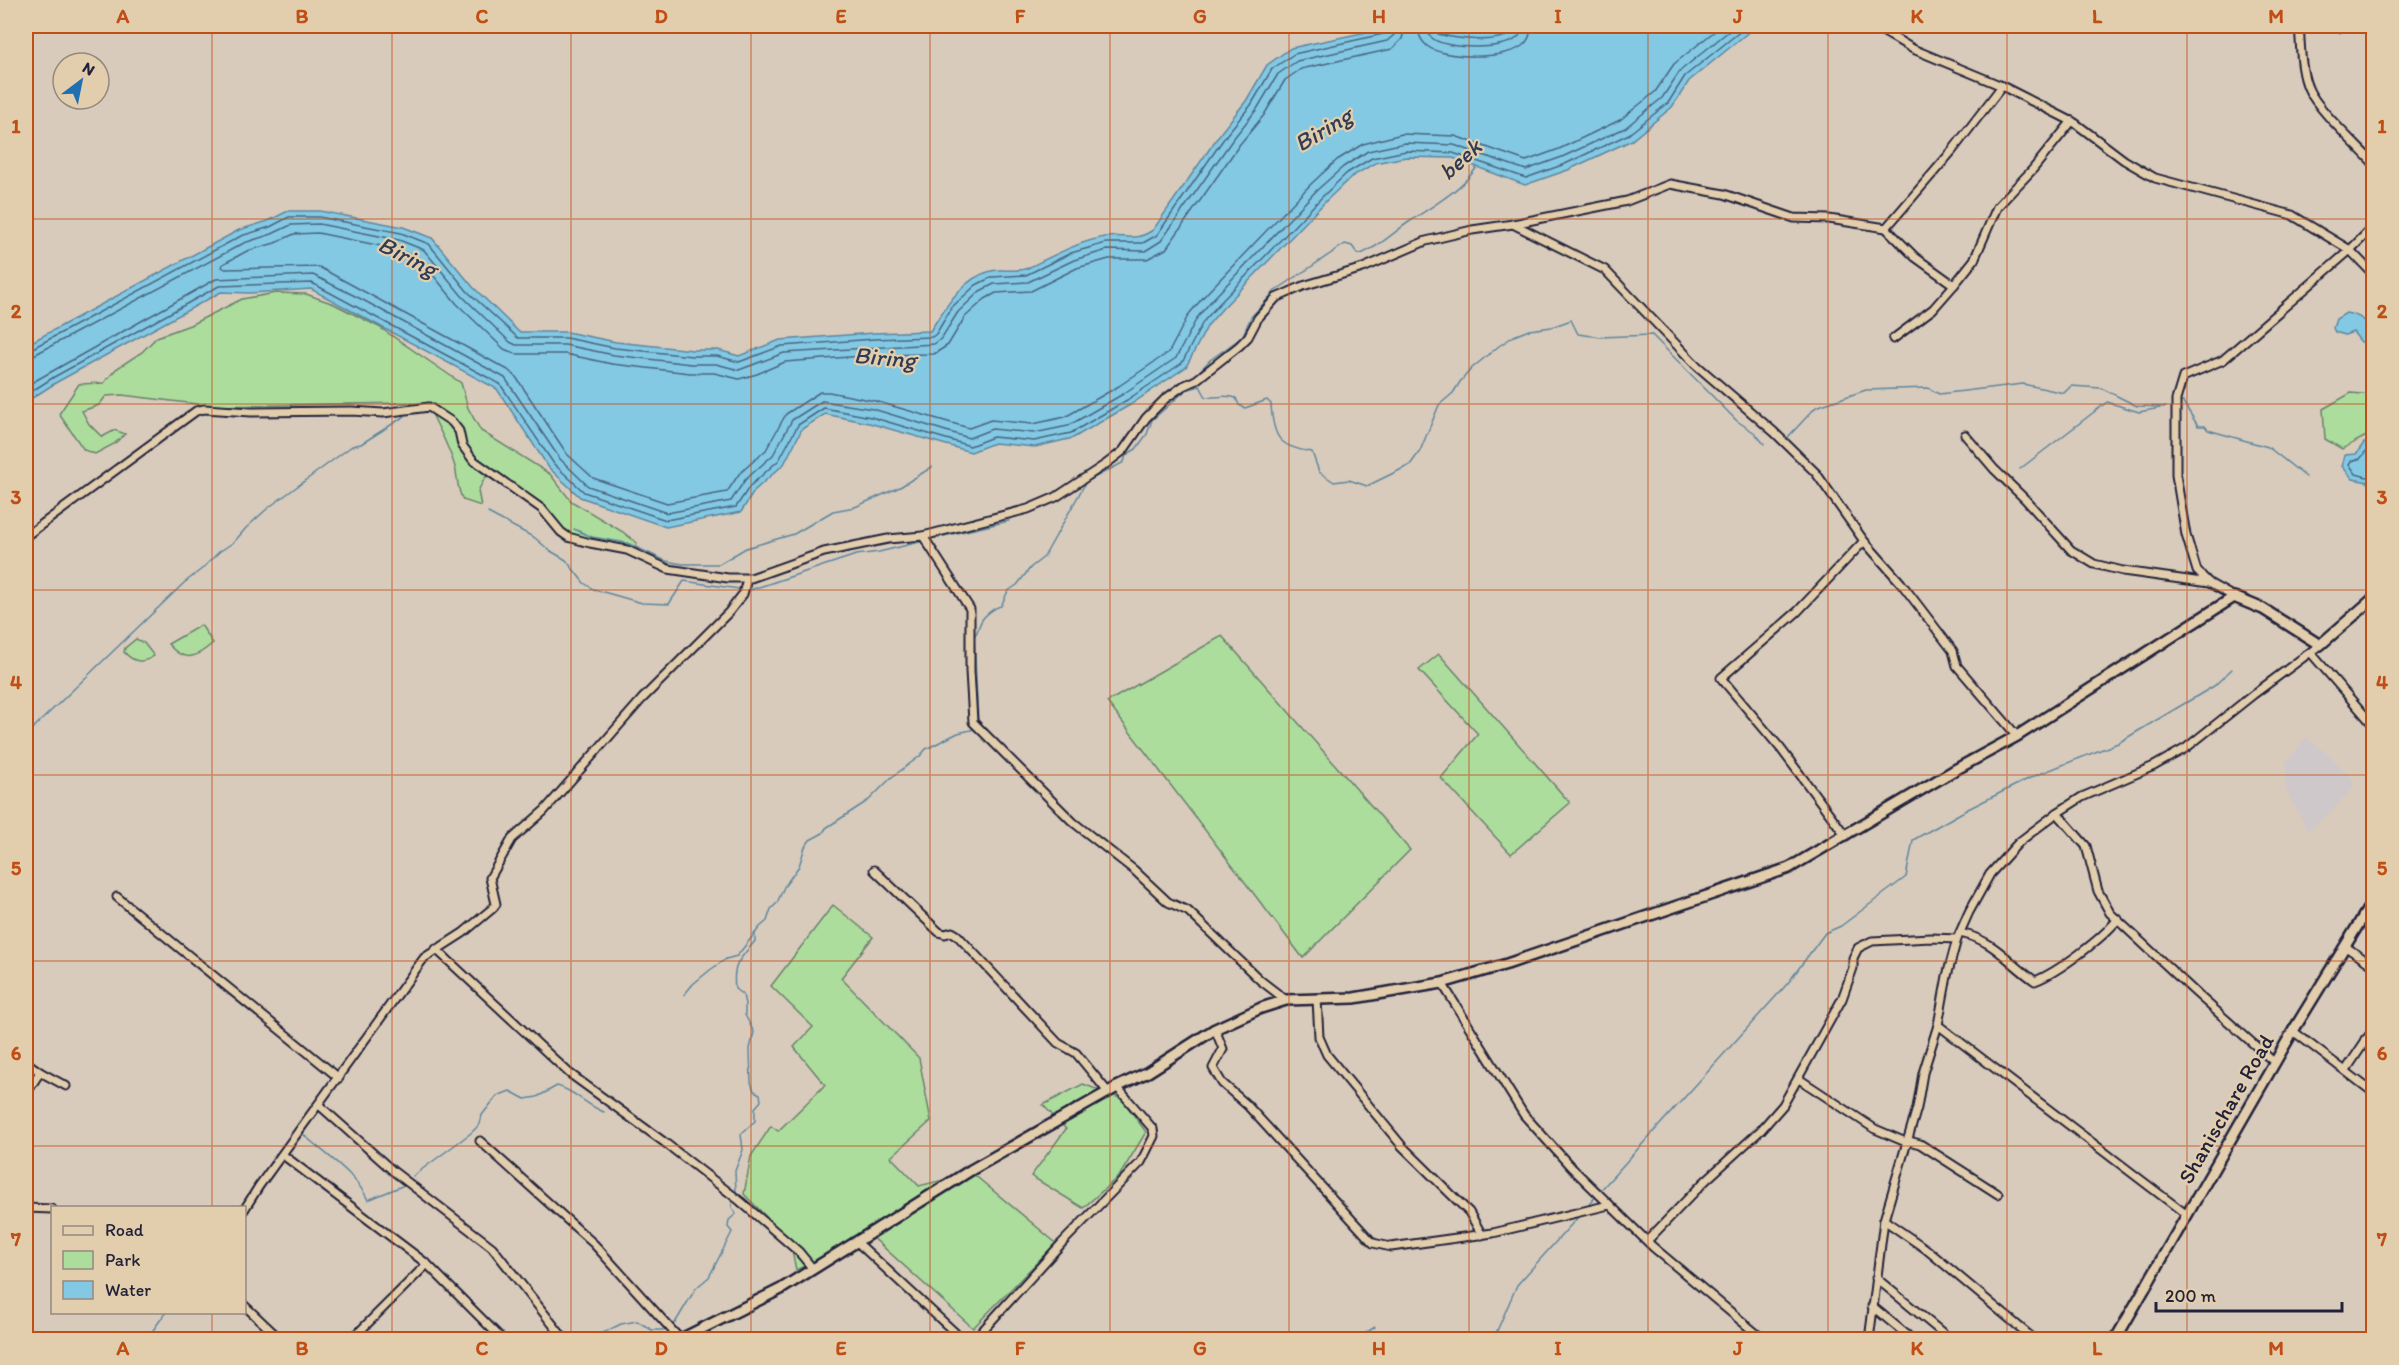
<svg xmlns="http://www.w3.org/2000/svg" width="2399" height="1365" viewBox="0 0 2399 1365" font-family="Itim,sans-serif">
  <style>
    .built { fill: #cfc8cb }
    .green { fill: #addd9d; stroke: #68806c; stroke-width: 1.5 }
    .water { fill: #83c9e4; stroke: #5c86a0; stroke-width: 1.5 }
    .lines { fill: none; stroke-linecap: round; stroke-linejoin: round }
    .shore { stroke: #49657f; stroke-width: 1.5 }
    .stream { stroke: #5c86a0; stroke-width: 1.5 }
    .minor-casing { stroke: #22223b; stroke-width: 11 }
    .tertiary-casing { stroke: #22223b; stroke-width: 14 }
    .minor { stroke: #e2cead; stroke-width: 7 }
    .tertiary { stroke: #e2cead; stroke-width: 9 }
    .grid { fill: none; stroke: #c04e15; stroke-width: 1.5; stroke-opacity: 0.55 }
    .labels { text-anchor: middle; dominant-baseline: central; stroke-width: 4.5; stroke-linejoin: round; paint-order: stroke }
    .street-label { font-size: 22px; fill: #22223b; stroke: #e2cead }
    .water-label { font-size: 24px; font-style: italic; fill: #313b54; stroke: #e2cead }
    .neatline { fill: none; stroke: #c04e15; stroke-width: 2 }
    .grid-label { font-size: 20px; text-anchor: middle; font-weight: bold; fill: #c04e15 }
  </style>
  <rect width="100%" height="100%" fill="#d9cbbb"/>
  <filter id="ink" filterUnits="userSpaceOnUse"><feTurbulence type="fractalNoise" baseFrequency=".0167" numOctaves="2"/><feDisplacementMap in="SourceGraphic" scale="12" xChannelSelector="R" yChannelSelector="G"/><feConvolveMatrix kernelMatrix="1 2 1 2 8 2 1 2 1" color-interpolation-filters="sRGB"/></filter>
  <g filter="url(#ink)">
    <path class="built" d="M2306 737 2329 755 2353 779V788L2330 813 2308 831 2285 788 2286 763Z"/>
    <g class="green">
      <path d="M276 293 306 294 334 304 379 327 445 372 461 383 468 408 481 431 550 474 571 501 623 532 637 543 632 552 593 539 577 542 559 528 549 511 536 502 486 476 478 491 481 506 463 500C457 489 458 479 455 467 450 449 440 431 432 414L410 403 213 406 122 395 106 396 99 405 82 411 89 424 102 437 115 430 125 434 114 444 95 454 84 450 59 414 79 384 104 383 116 369 142 352 157 337 190 325 242 299Z"/>
      <path d="M2351 393 2373 395V434L2372 433 2342 449 2325 439 2323 409Z"/>
      <path d="M201 625 213 643C197 657 185 664 168 644Z"/>
      <path d="M1222 636 1410 850 1303 958 1107 702Z"/>
      <path d="M136 639 144 643 154 656C142 664 133 662 124 652L125 648Z"/>
      <path d="M1439 654 1570 803 1511 854 1441 778 1478 734 1419 670Z"/>
      <path d="M833 905 873 937 841 978 919 1058 931 1121 891 1157 919 1186 972 1173 1056 1243 973 1328 870 1235 796 1270 790 1241 744 1194 751 1156 771 1126 778 1131 825 1085 794 1047 813 1027 771 986Z"/>
      <path d="M1083 1084 1122 1099 1146 1132 1120 1175 1083 1208 1031 1176 1066 1129 1043 1105Z"/>
    </g>
    <g class="water">
      <path d="M1395 26H1430L1462 34 1493 32 1521 26H1756L1689 81 1672 107 1632 140 1568 170 1525 185 1453 158 1406 157 1375 163 1351 177 1327 200 1222 309 1208 325 1186 367 1130 405 1073 438 1035 447 994 443 971 452 869 423 825 414 802 429 784 464 755 490 741 512 666 527 580 497 549 468 497 389 311 289 250 293 221 292 57 382 26 402V345L239 230 268 221 288 211H320L403 227 432 238 473 287 519 332H567L616 342 693 350H718L739 356 780 340 874 333 930 331C945 308 962 278 991 271 1003 268 1016 273 1028 268 1053 256 1077 242 1105 237 1126 234 1133 243 1153 230L1222 131 1246 101 1267 65 1291 48Z"/>
      <path d="M2346 313C2362 315 2375 326 2373 342H2361L2353 332 2345 335 2335 332 2333 328 2336 319Z"/>
      <path d="M2364 443 2373 446V489L2368 482 2353 479 2342 466 2345 455 2356 454Z"/>
    </g>
    <g class="lines">
      <g class="shore">
        <path d="M1405 26 1402 39 1392 49 1301 69 1285 80 1264 115 1240 144 1166 249 1147 259H1109L1077 268 1031 291 996 293 985 299 965 317 948 345 934 354 875 355 785 362 757 374 739 379 714 373H690L612 364 565 354H516L504 349 457 304 419 258 396 249 318 233 294 234 275 243 247 251 223 264 222 267 225 269 319 267 508 370 516 377 567 454 593 478 667 503 727 492 739 474 766 450 786 414 820 392H829L875 401 969 428 991 420 1033 424 1065 417 1119 386 1169 352 1189 314 1206 294 1311 184 1337 160 1363 144 1402 134 1455 136 1526 161 1559 149 1620 120 1655 92 1674 64 1721 26"/>
        <path d="M1418 26C1418 34 1421 41 1427 46 1445 60 1505 59 1522 46 1529 41 1531 34 1531 26"/>
        <path d="M1427 26C1427 31 1428 35 1432 38 1446 50 1504 50 1517 38 1521 35 1522 31 1522 26"/>
        <path d="M1435 26 1438 34C1457 39 1498 45 1514 31L1515 26"/>
        <path d="M26 349H31L241 236 270 227 289 217H319L401 233 429 244 468 292 518 338H566L615 348 692 356H717L739 362 782 346 874 339 932 337 936 334 952 307 976 285 992 277 1026 275 1071 253 1106 243H1143L1157 235 1227 134 1251 105 1272 69 1294 54 1383 34 1388 31 1389 26"/>
        <path d="M26 357 34 355 244 243 272 234 291 225 319 224 399 240 424 250 463 297 510 342 516 345H565L614 355 691 364H716L739 370 784 353 934 344 941 339 958 312 980 291 994 284 1028 282 1074 260 1107 250 1145 251 1161 241 1233 139 1257 109 1278 74 1297 61 1387 41 1394 35 1396 26"/>
        <path d="M26 386 216 279 313 275 363 300 505 378 560 459 588 486 667 513 731 501 745 480 773 455 792 420 822 401 873 409 969 438 992 429 1034 433 1068 426 1123 394 1176 358 1197 318 1212 300 1317 190 1343 167 1368 151 1405 143 1454 145 1526 170 1562 157 1625 128 1662 98 1680 71 1735 26"/>
        <path d="M26 395 54 377 219 286 312 283 500 384 554 464 584 492 666 520 736 507 750 486 779 460 798 425 824 408 871 417 970 446 993 437 1034 441 1071 433 1127 400 1182 363 1203 322 1218 305 1323 196 1347 173 1372 158 1406 151 1453 153 1526 178 1565 164 1629 134 1668 103 1685 76 1747 26"/>
        <path d="M2374 450H2367L2360 459 2351 461 2349 464 2356 474 2374 479"/>
      </g>
      <g class="stream">
        <path d="M2340 33 2347 26"/>
        <path d="M1193 378 1210 360 1242 337 1251 317 1275 291 1345 244 1352 246 1357 253 1361 254C1383 245 1393 232 1412 220 1434 205 1461 190 1477 167"/>
        <path d="M1186 390 1200 386 1206 397C1217 398 1226 394 1236 398L1239 405 1245 408 1267 400 1271 404C1273 438 1279 447 1312 452L1319 472 1334 482 1349 480 1367 486 1410 465 1420 451 1439 405 1453 393 1460 382 1472 368 1499 346 1514 336 1529 330 1552 327 1571 320 1578 334 1600 337 1652 335 1737 421 1755 433 1764 444"/>
        <path d="M2179 403 2183 402 2198 426H2205L2208 430 2268 447 2306 477"/>
        <path d="M1788 437 1816 407 1866 390 1928 388 1939 394 2023 384 2064 393 2071 386 2101 388 2137 406 2166 407"/>
        <path d="M2020 469 2107 402 2139 412 2160 408"/>
        <path d="M488 513 535 538 549 550 566 560 584 583 593 589 642 603 669 604 684 581 739 589"/>
        <path d="M574 529 592 537 627 543 666 561 683 564H719L746 548 794 534 833 511 855 507 900 487 932 467"/>
        <path d="M931 539 1009 521"/>
        <path d="M747 591 856 555 879 552 920 542"/>
        <path d="M978 721 974 636C980 630 977 628 981 622 983 616 995 607 1001 606L1008 591 1017 585 1031 567 1044 557 1086 482 1124 462 1126 455 1136 449 1147 434 1152 420 1185 391"/>
        <path d="M26 735 184 583 203 568 219 552 234 542 246 528 268 508 352 446 361 444 405 416"/>
        <path d="M684 995 693 984 710 970 726 959 737 956 760 927 767 921 771 909 777 903 784 887 799 866 805 847 810 840 823 833 826 828 869 800 892 777 920 756 926 749 958 733 975 729"/>
        <path d="M303 1133 320 1110"/>
        <path d="M288 1153 303 1134C325 1155 354 1171 368 1200L402 1186"/>
        <path d="M413 1176 471 1133 480 1124 482 1115 497 1096 510 1091 525 1099 537 1097 557 1086C574 1090 587 1106 604 1112"/>
        <path d="M736 1192 735 1171 743 1150 741 1134 755 1121V1108L761 1101 760 1094 754 1091 751 1082 750 1049 754 1032 745 1015V1004L743 995 735 989C732 963 740 960 755 941V933"/>
        <path d="M1599 1192 1788 983 1825 933 1841 926 1906 877 1913 840 1968 809 2032 777 2118 743 2214 686 2232 669"/>
        <path d="M1586 1208 1596 1196"/>
        <path d="M244 1216 281 1163"/>
        <path d="M675 1323 696 1288 709 1277 732 1232 728 1227 729 1220 736 1214 732 1207 731 1198"/>
        <path d="M146 1340 166 1312"/>
        <path d="M589 1340 621 1324 637 1321 652 1330H663"/>
        <path d="M1355 1340 1375 1327"/>
        <path d="M1493 1340 1517 1285 1579 1216"/>
      </g>
      <g class="minor-casing">
        <g id="minor">
          <path d="M1874 26 1913 49 2002 86 2075 123 2124 160 2155 178 2292 215 2350 250 2374 275"/>
          <path d="M2299 26C2301 46 2300 71 2309 90 2318 110 2357 145 2374 164"/>
          <path d="M1513 224 1605 270 1695 364 1774 432 1816 473 1864 541 1901 583 1953 651 1957 666 2017 736"/>
          <path d="M1886 228 1952 151 2002 86"/>
          <path d="M1893 339 1933 309 1954 285"/>
          <path d="M1965 435 1994 469 2025 499 2071 550 2094 564 2123 571 2209 583"/>
          <path d="M26 536 196 411 204 409 251 412 352 411 383 413 429 407 452 422 459 431 462 445 473 460 542 509 561 532 568 537 590 543 627 550 668 569 728 578H751L824 552 888 539 923 536 970 609V671L973 722 1073 822 1134 870 1168 902 1188 911 1260 980 1286 1000"/>
          <path d="M923 536 1028 509 1056 497 1106 464 1123 451 1146 418 1165 399 1183 386 1196 380 1239 346 1248 337 1258 318 1276 298 1303 286 1363 268 1426 241 1472 230 1513 224 1627 201 1670 184 1724 194 1794 218 1829 219 1886 228 1915 257 1954 285 1974 260 1997 207 2033 169 2072 121"/>
          <path d="M2234 597 2209 583 2197 571 2186 535 2176 475V400L2183 377 2223 360 2350 250 2374 226"/>
          <path d="M2311 653 2374 726"/>
          <path d="M2057 813 2086 846 2098 891 2110 913 2196 993 2275 1063"/>
          <path d="M1846 836 1781 749 1721 678 1797 612 1864 541"/>
          <path d="M874 870 939 932 945 934 952 932 957 935 1058 1043 1076 1053 1108 1092"/>
          <path d="M117 897 339 1078"/>
          <path d="M1960 933C1996 941 2006 961 2035 981 2058 972 2102 939 2118 919"/>
          <path d="M2346 947 2374 966"/>
          <path d="M436 949 569 1073 664 1142 740 1201 799 1252 813 1269"/>
          <path d="M1442 983 1524 1115 1571 1167 1653 1247 1764 1340"/>
          <path d="M1317 999 1319 1037 1327 1055 1402 1146 1469 1212 1482 1235"/>
          <path d="M1938 1025 2187 1215"/>
          <path d="M1215 1029 1223 1049 1213 1068 1222 1083 1247 1105 1373 1243 1391 1247 1493 1233 1609 1205"/>
          <path d="M2293 1031 2374 1093"/>
          <path d="M2366 1039 2374 1045"/>
          <path d="M26 1062 40 1072 26 1094"/>
          <path d="M2346 1070 2374 1028"/>
          <path d="M40 1072 66 1086"/>
          <path d="M1799 1079 1875 1129 1908 1143"/>
          <path d="M319 1105 393 1171 492 1247 565 1340"/>
          <path d="M480 1141 594 1244 680 1339"/>
          <path d="M1909 1141 1920 1144 1998 1194"/>
          <path d="M283 1155 427 1264 503 1340"/>
          <path d="M26 1208 52 1209"/>
          <path d="M244 1210 259 1186 424 958 463 933 493 908 496 904 490 878 512 839 544 811 642 699 729 612 743 594 747 579"/>
          <path d="M1884 1220 1926 1249 2035 1340"/>
          <path d="M1648 1240 1704 1182 1761 1130 1783 1105 1842 999 1853 968V958L1858 948 1872 941 1931 938 1957 939"/>
          <path d="M857 1242 963 1340"/>
          <path d="M1876 1278 1951 1340"/>
          <path d="M244 1305 281 1340"/>
          <path d="M1872 1306 1913 1340"/>
          <path d="M351 1340 427 1264"/>
          <path d="M974 1340 1062 1243 1141 1162 1154 1136 1153 1129 1117 1087"/>
          <path d="M1869 1340 1884 1220 1917 1108 1923 1073 1938 1025 1947 976 1957 939 1969 912 1990 874 2019 842 2057 813 2082 797 2154 766 2186 748 2254 694 2320 645"/>
        </g>
      </g>
      <g class="tertiary-casing">
        <g id="tertiary">
          <path d="M679 1340 781 1289 971 1170 1117 1087 1148 1072 1215 1029 1261 1008 1286 1000 1354 998 1442 983 1507 964 1789 868 1953 771 2017 736 2234 597 2263 609 2320 645 2374 598"/>
          <path d="M2115 1340 2293 1031 2374 899"/>
        </g>
      </g>
      <use href="#minor" class="minor"/>
      <use href="#tertiary" class="tertiary"/>
    </g>
  </g>
  <path class="grid" d="M212 26V1208M392 26V1340M571 26V1340M751 26V1340M930 26V1340M1110 26V1340M1289 26V1340M1469 26V1340M1648 26V1340M1828 26V1340M2007 26V1340M2187 26V1340M26 219H2374M26 404H2374M26 590H2374M26 775H2374M26 961H2374M26 1146H2374M212 1312V1340"/>
  <g class="labels">
    <g class="street-label">
      <text transform="translate(2226 1109) rotate(-60)">Shanischare Road</text>
    </g>
    <g class="water-label">
      <text transform="translate(1323 129) rotate(-31)">Biring</text>
      <text transform="translate(1460 159) rotate(-42)">beek</text>
      <text transform="translate(408 256) rotate(27)">Biring</text>
      <text transform="translate(885 357) rotate(5)">Biring</text>
    </g>
  </g>
  <rect width="2399" height="1365" fill="none" stroke="#e2cead" stroke-width="66"/>
  <rect x="51" y="1206" width="195" height="108" fill="#e2cead" stroke="#95897f" stroke-width="1.5"/>
  <rect x="63" y="1226" width="30" height="9" fill="#e2cead" stroke="#95897f" stroke-width="1.5"/>
  <text x="105" y="1236" font-size="18" fill="#22223b">Road</text>
  <rect x="63" y="1251" width="30" height="18" fill="#addd9d" stroke="#95897f" stroke-width="1.5"/>
  <text x="105" y="1266" font-size="18" fill="#22223b">Park</text>
  <rect x="63" y="1281" width="30" height="18" fill="#83c9e4" stroke="#95897f" stroke-width="1.5"/>
  <text x="105" y="1296" font-size="18" fill="#22223b">Water</text>
  <g transform="translate(81 81) rotate(32)"><circle r="28" fill="#e2cead" stroke="#95897f" stroke-width="1.5"/>
  <path d="M0-4.5L10 22L0 15L-10 22Z" fill="#1f6fb2"/>
  <text y="-9" font-size="16" font-weight="bold" text-anchor="middle" fill="#22223b">N</text>
  </g>
  <path d="M2156 1302v9h186v-9" fill="none" stroke="#22223b" stroke-width="3"/>
  <text x="2165" y="1302" font-size="18" fill="#22223b" stroke="#e2cead" stroke-width="4.5" paint-order="stroke">200 m</text>
  <rect x="33" y="33" width="2333" height="1299" class="neatline"/>
  <g class="grid-label">
    <text x="123" y="23">A</text>
    <text x="302" y="23">B</text>
    <text x="482" y="23">C</text>
    <text x="661" y="23">D</text>
    <text x="841" y="23">E</text>
    <text x="1020" y="23">F</text>
    <text x="1200" y="23">G</text>
    <text x="1379" y="23">H</text>
    <text x="1558" y="23">I</text>
    <text x="1738" y="23">J</text>
    <text x="1917" y="23">K</text>
    <text x="2097" y="23">L</text>
    <text x="2276" y="23">M</text>
    <text x="16" y="133">1</text>
    <text x="2382" y="133">1</text>
    <text x="16" y="318">2</text>
    <text x="2382" y="318">2</text>
    <text x="16" y="504">3</text>
    <text x="2382" y="504">3</text>
    <text x="16" y="689">4</text>
    <text x="2382" y="689">4</text>
    <text x="16" y="875">5</text>
    <text x="2382" y="875">5</text>
    <text x="16" y="1060">6</text>
    <text x="2382" y="1060">6</text>
    <text x="16" y="1246">7</text>
    <text x="2382" y="1246">7</text>
    <text x="123" y="1355">A</text>
    <text x="302" y="1355">B</text>
    <text x="482" y="1355">C</text>
    <text x="661" y="1355">D</text>
    <text x="841" y="1355">E</text>
    <text x="1020" y="1355">F</text>
    <text x="1200" y="1355">G</text>
    <text x="1379" y="1355">H</text>
    <text x="1558" y="1355">I</text>
    <text x="1738" y="1355">J</text>
    <text x="1917" y="1355">K</text>
    <text x="2097" y="1355">L</text>
    <text x="2276" y="1355">M</text>
  </g>
</svg>
